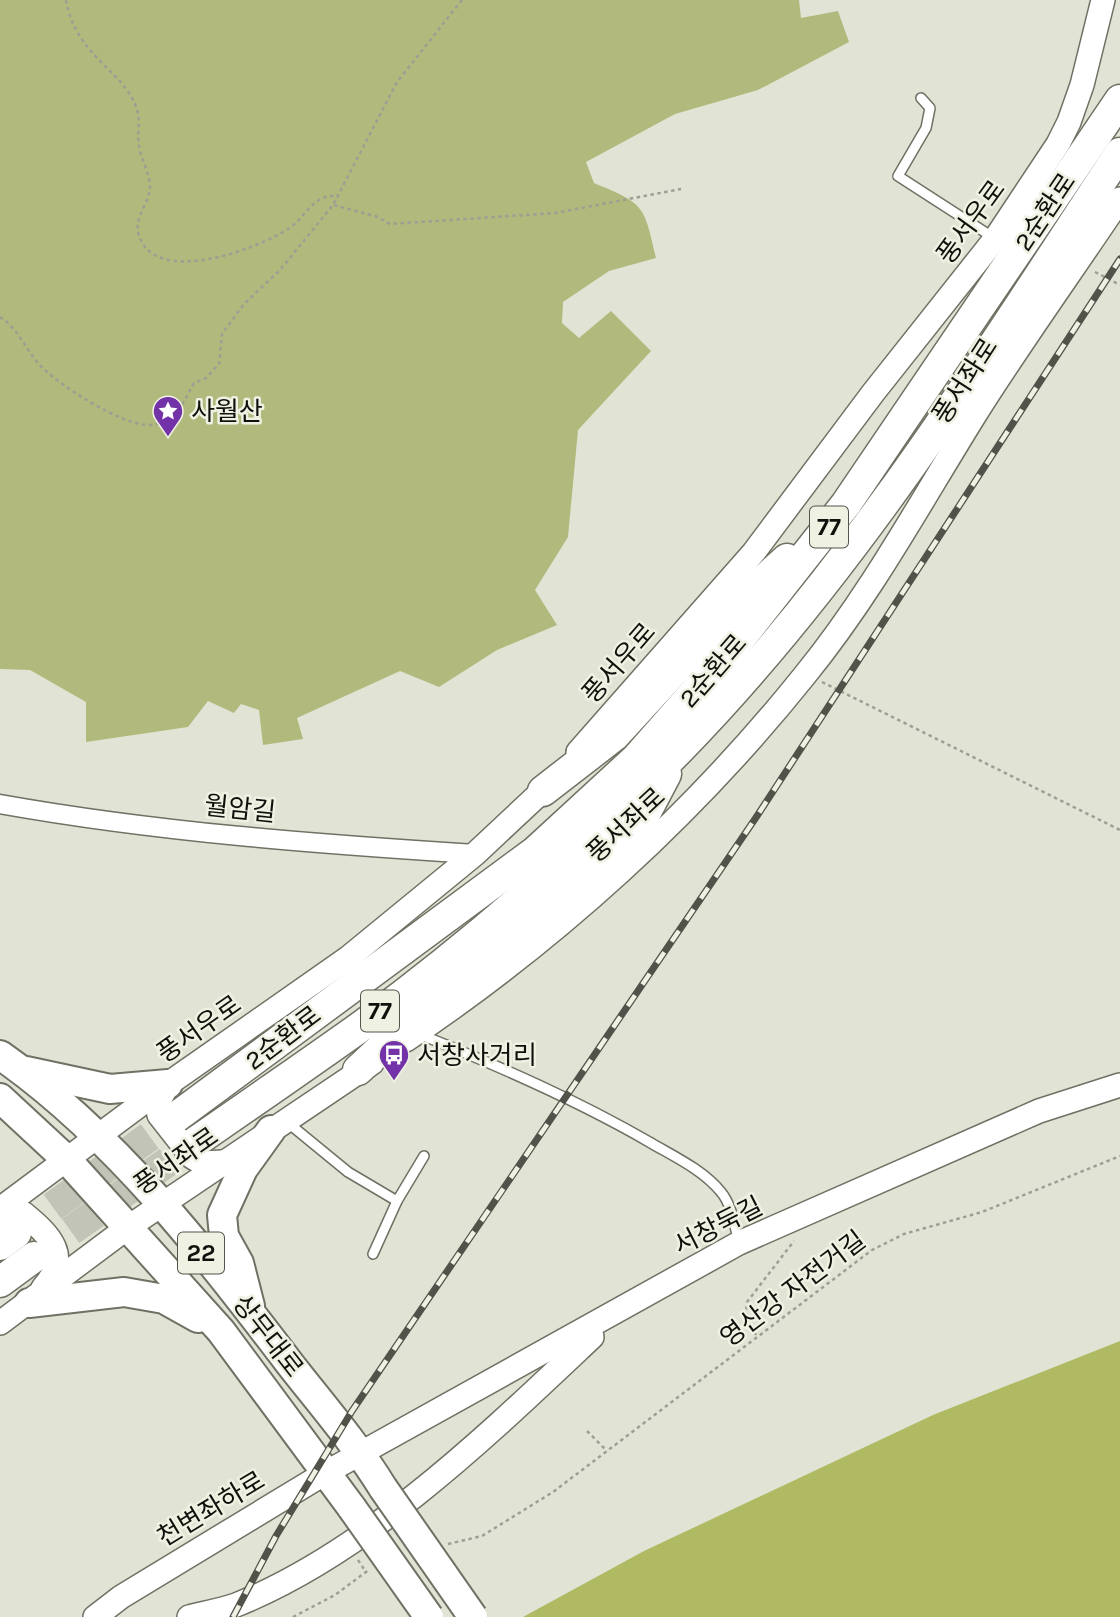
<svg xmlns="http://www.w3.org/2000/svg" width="1120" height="1617" viewBox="0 0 1120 1617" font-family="Karla,'Noto Sans KR',sans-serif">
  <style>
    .green { fill: #b1ba7c }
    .water { fill: #afba63 }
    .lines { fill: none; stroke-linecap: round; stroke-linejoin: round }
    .trunk-tunnel { stroke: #c2c4b7; stroke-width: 30; stroke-dasharray: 30 15; stroke-linecap: butt }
    .service-casing { stroke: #6e7163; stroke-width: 12 }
    .minor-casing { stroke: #6e7163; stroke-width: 21 }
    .tertiary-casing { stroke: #6e7163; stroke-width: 26 }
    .primary-casing { stroke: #6e7163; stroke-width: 32 }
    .trunk-casing { stroke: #6e7163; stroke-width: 33 }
    .path { stroke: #9d9f93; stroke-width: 2.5; stroke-dasharray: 3.5 3.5; stroke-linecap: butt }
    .service { stroke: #fff; stroke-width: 9 }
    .minor { stroke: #fff; stroke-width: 18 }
    .tertiary { stroke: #fff; stroke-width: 23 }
    .primary { stroke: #fff; stroke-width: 28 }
    .trunk { stroke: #fff; stroke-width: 30 }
    .rail-casing { stroke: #51534b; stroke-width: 7 }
    .rail { stroke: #eff1e2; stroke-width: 4.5; stroke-dasharray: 13; stroke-linecap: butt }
    .primary-bridge-casing { stroke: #6e7163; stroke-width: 32; stroke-linecap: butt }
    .primary-bridge { stroke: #fff; stroke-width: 28 }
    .labels { text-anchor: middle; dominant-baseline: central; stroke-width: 5; stroke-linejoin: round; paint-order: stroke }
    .shield { fill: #eff1e2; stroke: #53544c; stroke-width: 2 }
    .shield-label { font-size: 24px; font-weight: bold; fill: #10110c }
    .street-label { font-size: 26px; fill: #10110c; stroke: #eff1e2 }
    .poi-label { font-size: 26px; fill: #10110c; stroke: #eff1e2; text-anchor: start }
  </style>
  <rect width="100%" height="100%" fill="#e1e4d5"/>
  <path class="green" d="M0 0H799L801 18 838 11 849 42 758 90 675 114 586 162 594 183C645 204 644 205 656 258L609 271 563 302 562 323 579 338 611 311 651 351 578 430 568 537 535 590 557 625 497 650 439 687 400 671 297 718 303 739 263 745 259 710 241 704 234 713 208 701 188 727 86 742V702L30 670 0 669Z"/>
  <path class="water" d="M1120 1341V1617H523L644 1551 933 1415Z"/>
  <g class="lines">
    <g class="trunk-tunnel">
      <path d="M16 1233 175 1118"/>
      <path d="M34 1257 194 1143"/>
    </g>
    <g class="service-casing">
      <g id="service">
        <path d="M921 98 930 108 926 128 898 176 994 238"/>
        <path d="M419 1034C499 1066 577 1100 651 1143 675 1157 703 1170 721 1192 732 1205 734 1225 739 1242"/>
        <path d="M287 1122 348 1172 397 1201"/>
        <path d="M373 1254 397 1201 424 1156"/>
      </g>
    </g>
    <g class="minor-casing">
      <path id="minor" d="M0 804C157 832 317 844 475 854"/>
    </g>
    <g class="tertiary-casing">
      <g id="tertiary">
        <path d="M578 752 754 552 873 393 995 239 1058 144 1069 122 1082 85 1103 0"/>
        <path d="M406 1040C555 940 693 815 805 675 871 594 921 501 976 413 1022 340 1072 271 1120 199"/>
        <path d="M168 1084 157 1105 159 1115 192 1157 202 1163 222 1162"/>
        <path d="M0 1209 168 1084 348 958 475 854 553 781"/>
        <path d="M0 1217 23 1213C50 1235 72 1256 43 1288"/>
        <path d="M0 1323 127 1228 372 1063"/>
        <path d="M95 1617 121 1597 327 1472 739 1243 1039 1111 1120 1085"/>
        <path d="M189 1617C205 1613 221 1610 236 1605 368 1552 489 1434 592 1337"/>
      </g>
    </g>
    <g class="primary-casing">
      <g id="primary">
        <path d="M0 1055C115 1135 206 1254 290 1364 322 1405 356 1444 383 1488"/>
        <path d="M26 1071 110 1089 168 1084"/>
        <path d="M0 1098 68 1161 221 1331 352 1508"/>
        <path d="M29 1303 124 1292 164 1299 198 1318"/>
        <path d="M250 1306 239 1263 224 1236 222 1215 243 1169 271 1130"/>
      </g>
    </g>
    <g class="trunk-casing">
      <g id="trunk">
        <path d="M543 791 614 736 727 613 787 559"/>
        <path d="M358 1070 449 985 569 889 646 812 666 774"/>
        <path d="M175 1118 536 851 637 758 724 659 846 504 1120 100"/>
        <path d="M194 1143C250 1104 307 1065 363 1025 475 942 581 850 679 750 852 573 984 359 1120 153"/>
        <path d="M0 1245 16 1233"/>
        <path d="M0 1282 34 1257"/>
      </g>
    </g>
    <g class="path">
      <path d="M66 0C76 59 130 73 138 114 140 124 137 135 139 146 141 159 150 174 150 187 150 202 135 216 138 232 151 289 258 249 288 229 307 217 311 194 338 196"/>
      <path d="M334 205 378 217 390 224 555 213 681 189"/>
      <path d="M1095 272 1120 285"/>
      <path d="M0 317C17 327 25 348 38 363 56 384 124 427 151 425 160 424 168 420 176 416L194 383 206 378 219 364 222 334 244 304 280 270 333 205 397 82 462 0"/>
      <path d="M822 682 1120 830"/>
      <path d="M756 1335 746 1314 747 1302 794 1241"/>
      <path d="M587 1431 607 1451"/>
      <path d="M448 1544 482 1536 553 1492 872 1250 904 1234 982 1212 1120 1156"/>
      <path d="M358 1560 366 1572"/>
      <path d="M293 1617 335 1595 370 1569"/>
    </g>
    <use href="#service" class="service"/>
    <use href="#minor" class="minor"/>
    <use href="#tertiary" class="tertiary"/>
    <use href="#primary" class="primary"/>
    <use href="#trunk" class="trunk"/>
    <g class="rail-casing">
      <path id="rail" d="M233 1617 276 1536 352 1411 757 816 1120 259"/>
    </g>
    <use href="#rail" class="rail"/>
    <g class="primary-bridge-casing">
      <g id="primary-bridge">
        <path d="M383 1488 473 1617"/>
        <path d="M352 1508 429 1617"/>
      </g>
    </g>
    <use href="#primary-bridge" class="primary-bridge"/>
  </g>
  <defs>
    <g id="sight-pin" transform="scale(1.575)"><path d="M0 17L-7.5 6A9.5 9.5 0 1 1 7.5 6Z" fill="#7332a7" stroke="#eff1e2"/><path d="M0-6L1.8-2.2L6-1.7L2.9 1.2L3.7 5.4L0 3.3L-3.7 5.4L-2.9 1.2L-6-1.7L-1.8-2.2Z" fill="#fff"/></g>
    <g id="bus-pin" transform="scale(1.575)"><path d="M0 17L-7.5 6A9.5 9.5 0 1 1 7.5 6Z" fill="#7332a7" stroke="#eff1e2"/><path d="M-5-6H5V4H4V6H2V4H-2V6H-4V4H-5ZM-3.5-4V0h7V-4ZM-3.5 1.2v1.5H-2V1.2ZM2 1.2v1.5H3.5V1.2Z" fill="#fff"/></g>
  </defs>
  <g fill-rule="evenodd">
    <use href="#sight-pin" x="168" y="411"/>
    <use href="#bus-pin" x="394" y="1055"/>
  </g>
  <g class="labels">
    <g class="shield">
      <rect x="810" y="506.5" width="38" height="41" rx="5"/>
      <rect x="361" y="990.5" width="38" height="41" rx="5"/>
      <rect x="178" y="1232.5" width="46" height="41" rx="5"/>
    </g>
    <g class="shield-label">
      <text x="829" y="527">77</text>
      <text x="380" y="1011">77</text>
      <text x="201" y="1253">22</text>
    </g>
    <g class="street-label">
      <text transform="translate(1045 212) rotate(-56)">2순환로</text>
      <text transform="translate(971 222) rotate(-54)">풍서우로</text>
      <text transform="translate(965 381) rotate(-57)">풍서좌로</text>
      <text transform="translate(619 663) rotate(-49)">풍서우로</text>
      <text transform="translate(713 671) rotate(-49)">2순환로</text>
      <text transform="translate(240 809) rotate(6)">월암길</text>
      <text transform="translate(626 825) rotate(-43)">풍서좌로</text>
      <text transform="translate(199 1029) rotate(-35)">풍서우로</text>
      <text transform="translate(283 1038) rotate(-37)">2순환로</text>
      <text transform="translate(176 1161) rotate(-35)">풍서좌로</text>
      <text transform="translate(718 1226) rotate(-27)">서창둑길</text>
      <text transform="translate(793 1289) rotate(-37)">영산강 자전거길</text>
      <text transform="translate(268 1336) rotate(52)">상무대로</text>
      <text transform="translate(211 1509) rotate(-31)">천변좌하로</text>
    </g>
    <g class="poi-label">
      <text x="191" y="411">사월산</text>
      <text x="417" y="1055">서창사거리</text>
    </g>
  </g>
</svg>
